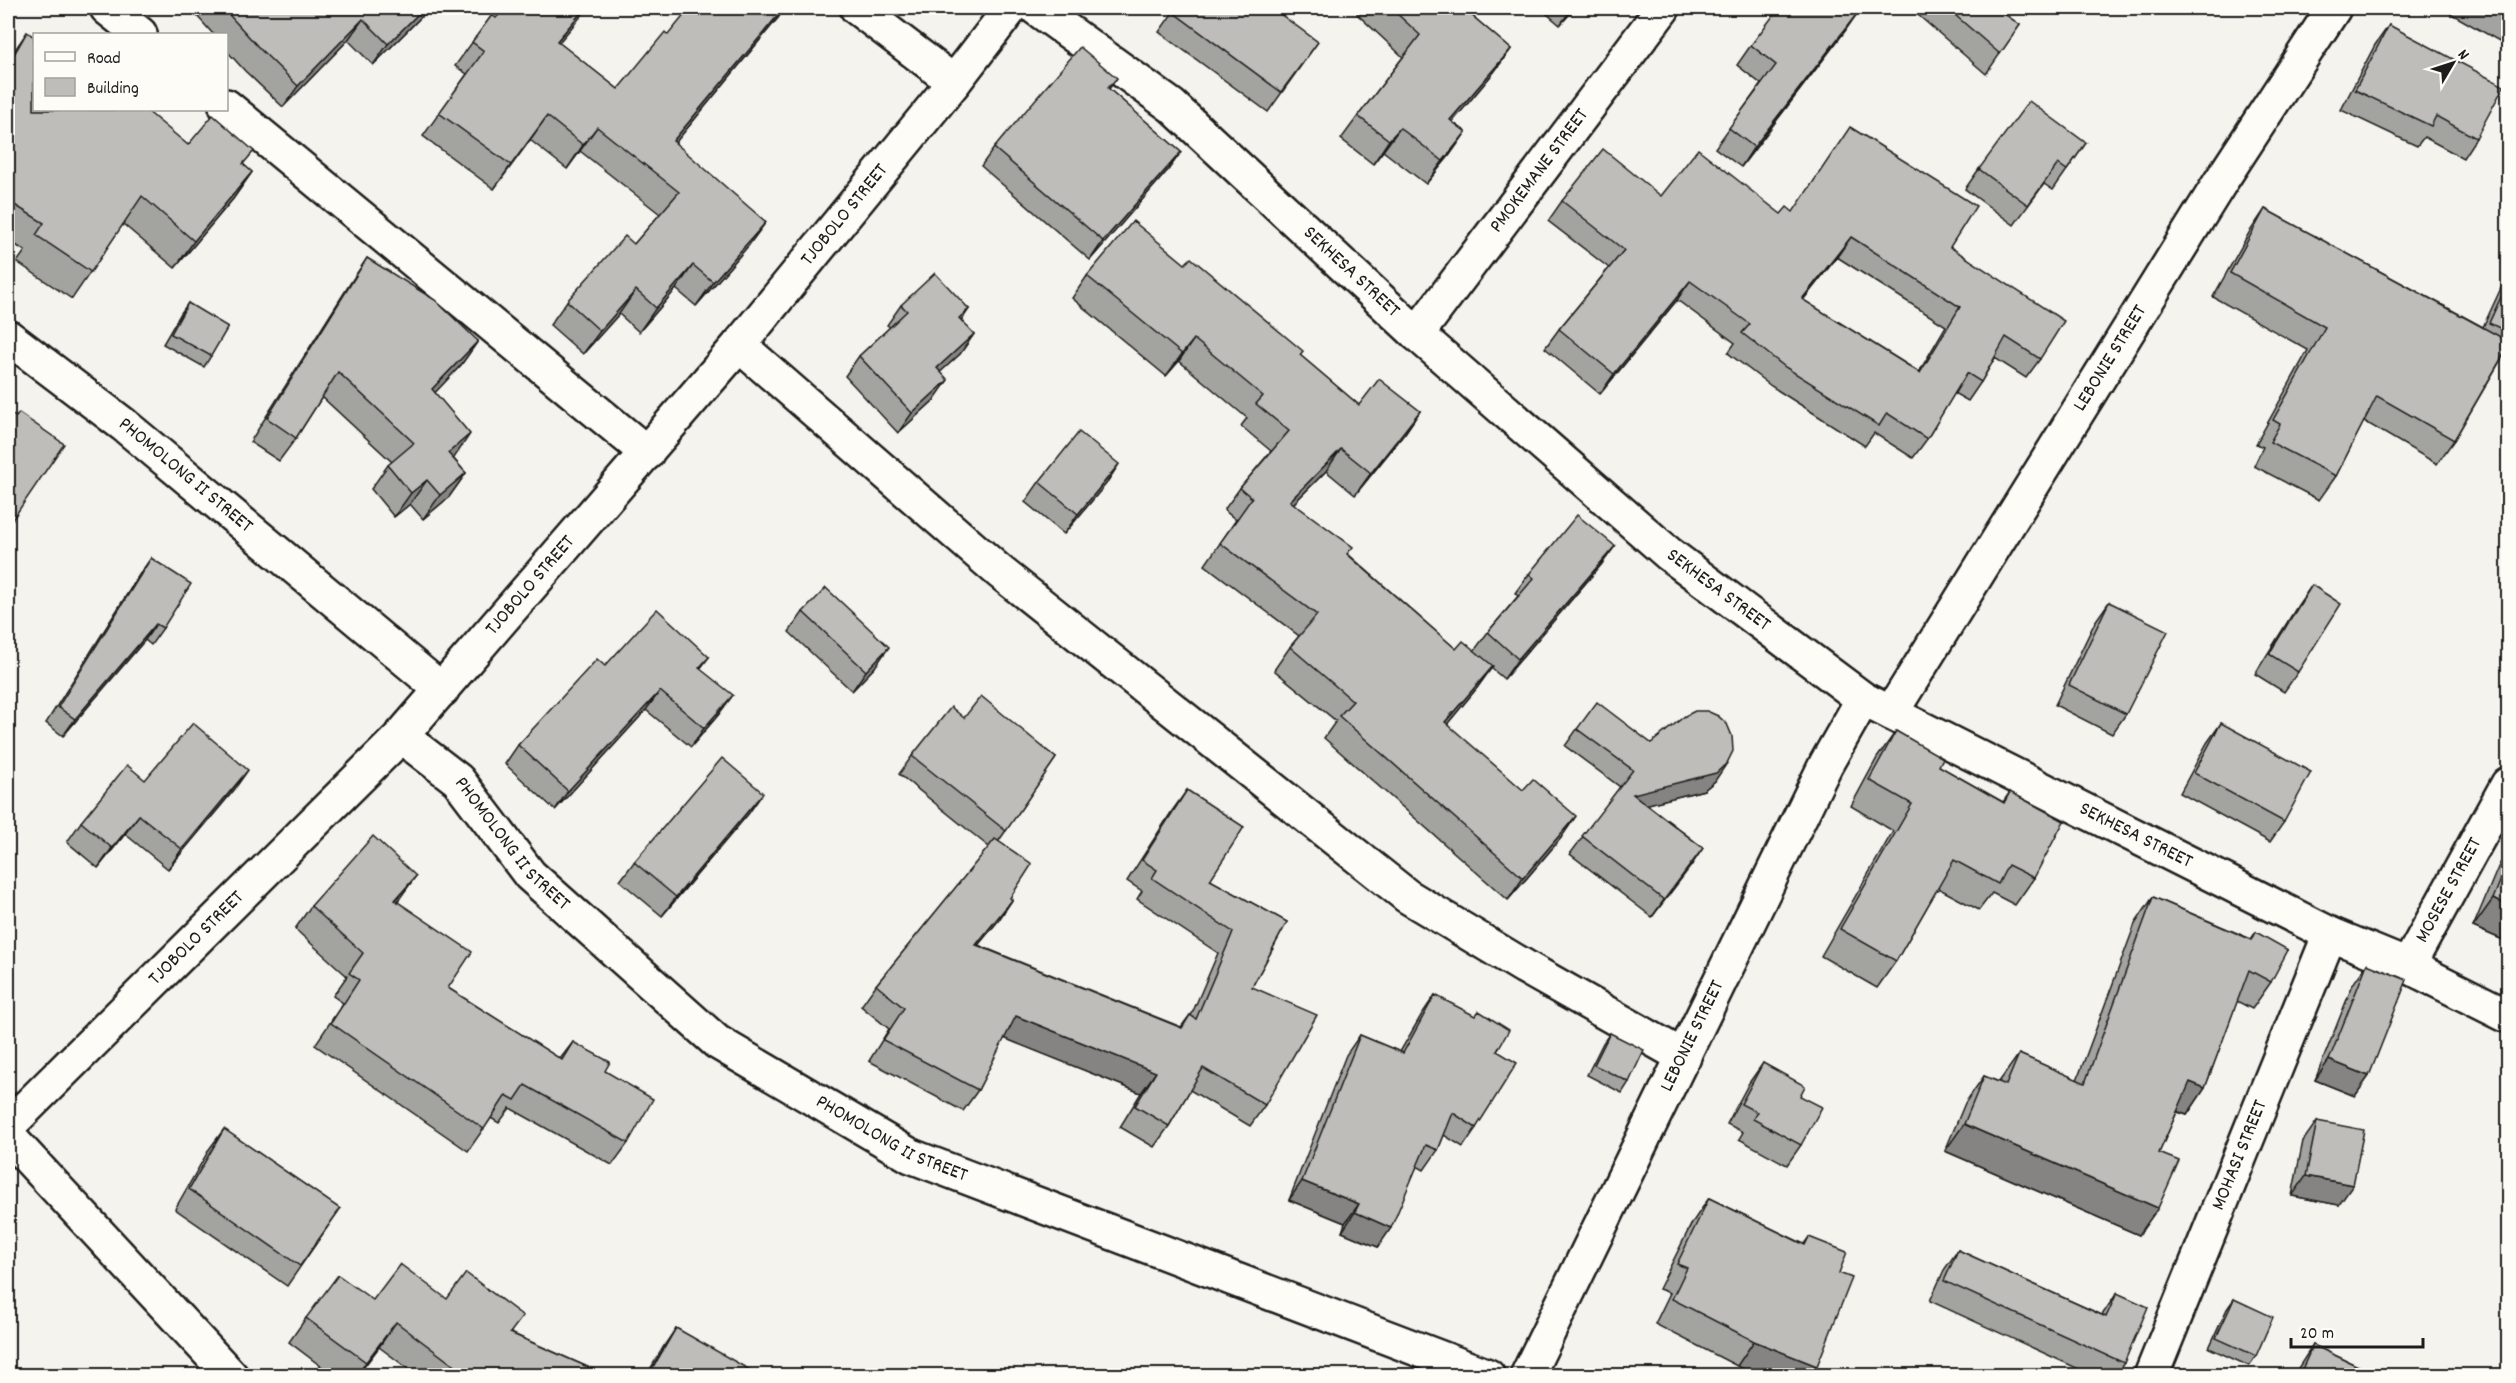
<svg xmlns="http://www.w3.org/2000/svg" width="2516" height="1383" viewBox="0 0 2516 1383" font-family="Dekko,sans-serif">
  <style>
    .lines { fill: none; stroke-linecap: round; stroke-linejoin: round }
    .minor-casing { stroke: #1c1c1c; stroke-width: 38 }
    .minor { stroke: #fdfcf7; stroke-width: 33 }
    .wall { fill: #a3a3a0; stroke: #1c1c1c; stroke-width: 1.5; fill-rule: evenodd }
    .shaded-wall { fill: #858482; stroke: #1c1c1c; stroke-width: 1.5 }
    .building { fill: #bebdba; stroke: #1c1c1c; stroke-width: 1.5; fill-rule: evenodd }
    .labels { text-anchor: middle; dominant-baseline: central; stroke-width: 4.5; stroke-linejoin: round; paint-order: stroke }
    .street-label { font-size: 20px; fill: #1c1c1c; stroke: #fdfcf7 }
  </style>
  <rect width="100%" height="100%" fill="#f4f3ee"/>
  <filter id="ink" filterUnits="userSpaceOnUse"><feTurbulence type="fractalNoise" baseFrequency=".0167" numOctaves="2"/><feDisplacementMap in="SourceGraphic" scale="12" xChannelSelector="R" yChannelSelector="G"/><feConvolveMatrix kernelMatrix="1 2 1 2 8 2 1 2 1" color-interpolation-filters="sRGB"/></filter>
  <g filter="url(#ink)">
    <g class="lines">
      <g class="minor-casing">
        <g id="minor">
          <path d="M107 8 140 34"/>
          <path d="M857 8 954 82"/>
          <path id="s1" d="M1036 8 1172 106 1417 334 1669 554 1863 699 2330 934 2408 966 2508 1016"/>
          <path d="M226 106 647 453"/>
          <path id="s2" d="M1417 334 1663 8"/>
          <path id="s3" d="M8 337 124 425 442 690"/>
          <path d="M739 345 1000 572 1407 896 1525 967 1684 1057"/>
          <path id="s4" d="M1891 713 2221 181 2334 8"/>
          <path id="s5" d="M401 736 458 780 530 875 717 1042 911 1156 1488 1376"/>
          <path id="s6" d="M2408 966 2508 784"/>
          <path id="s7" d="M8 1126 401 736 739 345 954 82 1011 8"/>
          <path d="M8 1136 231 1376"/>
          <path id="s8" d="M1527 1376 1826 764 1863 699"/>
          <path id="s9" d="M2151 1376 2330 934"/>
        </g>
      </g>
      <use href="#minor" class="minor"/>
    </g>
    <g class="wall">
      <path d="M190 8H430L373 65 348 40 283 107 245 71 226 50V34H213Z"/>
      <path d="M1176 8 1318 42 1268 112 1159 32Z"/>
      <path d="M1358 8H1463L1511 49 1494 72 1452 122 1466 132 1449 156 1426 184 1383 151 1373 164 1341 139 1358 116 1403 57 1357 14 1360 9Z"/>
      <path d="M1540 8H1575L1560 25Z"/>
      <path d="M1910 8H1996L2020 25 1986 74Z"/>
      <path d="M2441 8H2508V46Z"/>
      <path d="M492 15 496 18 559 43 618 89 668 35 778 18 675 143 749 245 696 306 676 289 639 332 619 314 583 354 550 325 567 301 634 244 660 214 580 151 567 169 530 140 494 189 423 136 467 74 455 66Z"/>
      <path d="M2389 25 2476 138 2463 158 2424 137 2417 146 2341 110 2375 45Z"/>
      <path d="M1845 31 1741 167 1715 148 1761 84 1737 65 1751 45Z"/>
      <path d="M27 32 188 145 244 165 252 172 233 199 175 268 123 224 72 299 17 262 25 251 8 240V60Z"/>
      <path d="M1117 78 1109 89 1181 152 1168 170 1090 260 981 166 994 148Z"/>
      <path d="M2086 143 2053 190 2044 184 2014 225 1965 189 1979 169Z"/>
      <path d="M1661 196 1781 214 1793 212 1950 247 2040 359 2026 378 1995 358 1981 382 1968 401 1954 393 1927 439 1913 458 1874 433 1865 446 1771 386 1728 353 1735 343 1677 300 1600 394 1545 348 1559 329 1609 268 1548 221 1562 201ZM1837 257 1946 326 1919 372 1803 300Z"/>
      <path d="M2265 209 2483 327 2508 273V359L2503 356 2454 440 2437 464 2364 421 2336 476 2319 500 2254 466 2263 447 2256 444 2308 350 2213 297 2249 233Z"/>
      <path d="M367 258 478 341 461 365 435 392 453 458 466 473 449 497 423 519 410 504 394 517 371 489 388 465 392 462 322 397 296 438 279 461 250 442 351 282Z"/>
      <path d="M1185 264 1300 355 1359 405 1420 411 1405 433 1355 495 1326 471 1293 504 1348 554 1456 649 1474 651 1488 632 1518 596 1515 593 1529 574 1615 546 1601 565 1504 679 1491 668 1477 688 1447 724 1561 838 1508 900 1324 738 1336 721 1274 670 1290 647 1299 636 1205 565 1236 520 1224 510 1240 488 1271 451 1241 426 1247 418 1179 361 1166 376 1072 298 1087 276Z"/>
      <path d="M188 303 211 356 204 367 163 344 181 313Z"/>
      <path d="M901 305 969 309 961 321 974 334 960 354 940 372 934 400 898 433 845 376 859 356 890 327 887 325Z"/>
      <path d="M1039 482 1106 484 1064 534 1025 502Z"/>
      <path d="M151 558 163 628 151 645 145 640 63 736 46 723 139 575Z"/>
      <path d="M2312 585 2298 672 2284 692 2255 674 2298 605Z"/>
      <path d="M2109 602 2126 714 2112 734 2055 705 2095 622Z"/>
      <path d="M803 612 875 667 852 691 789 632Z"/>
      <path d="M709 657 700 669 719 714 691 747 646 710 555 810 505 764 518 745 605 666Z"/>
      <path d="M964 718 1056 758 998 842 1010 898 1012 900 998 921 978 945 1181 1027 1190 1015 1191 1016 1218 953 1137 899 1142 891 1127 881 1172 811 1187 790 1210 880 1287 922 1252 987 1265 1105 1250 1126 1190 1090 1169 1126 1154 1147 1120 1127 1141 1093 1004 1038 978 1090 963 1111 869 1061 889 1029 861 1006 876 985 989 847 899 774 912 756Z"/>
      <path d="M2221 723 2284 822 2270 842 2180 793 2207 743Z"/>
      <path d="M1577 729 1651 743 1715 781 1704 790 1647 804 1703 848 1652 917 1570 854 1620 787 1565 746Z"/>
      <path d="M1896 731 1939 766 2003 802 2010 792 2034 878 2015 905 1992 893 1979 910 1938 888 1896 961 1877 988 1821 956 1893 831 1851 806 1877 758Z"/>
      <path d="M145 780 234 790 168 869 125 834 98 868 67 842 81 822Z"/>
      <path d="M749 813 662 916 620 881 634 862Z"/>
      <path d="M2508 851V942L2473 927 2499 865Z"/>
      <path d="M2153 897 2251 939 2256 932 2271 982 2252 1009 2237 1001 2205 1088 2187 1115 2177 1112 2159 1153 2139 1235 1945 1151 1965 1103 1984 1076 1999 1082 2019 1054 2077 1080 2135 924Z"/>
      <path d="M400 898 398 902 448 988 560 1059 573 1042 605 1071 628 1143 612 1165 510 1108 499 1123 491 1118 468 1151 315 1045 343 1003 333 996 347 976 295 929 311 906Z"/>
      <path d="M2367 964 2369 1076 2355 1096 2315 1080 2353 984Z"/>
      <path d="M1435 995 1497 1051 1476 1128 1463 1147 1444 1135 1438 1150 1424 1170 1417 1166 1378 1247 1342 1232 1345 1223 1289 1200 1346 1055 1360 1035 1400 1052 1422 1014Z"/>
      <path d="M1610 1033 1629 1082 1622 1093 1587 1075 1603 1043Z"/>
      <path d="M1763 1063 1800 1096 1801 1145 1787 1165 1739 1139 1743 1132 1727 1124 1749 1083Z"/>
      <path d="M2317 1121 2339 1205 2292 1196 2303 1141Z"/>
      <path d="M224 1129 340 1209 287 1286 175 1209 210 1148Z"/>
      <path d="M1709 1198 1804 1244 1809 1237 1839 1273 1817 1366 1811 1376H1761L1737 1366 1655 1324 1670 1293 1659 1289 1692 1223Z"/>
      <path d="M1958 1250 2102 1315 2117 1293 2124 1363 2115 1376H2094L1930 1301 1944 1270Z"/>
      <path d="M447 1299 511 1333 608 1376H418L379 1347 357 1376H334L289 1342 306 1318 373 1300Z"/>
      <path d="M2234 1299 2256 1356 2249 1366 2209 1348 2227 1309Z"/>
      <path d="M676 1328 747 1376H646L664 1346Z"/>
      <path d="M2313 1345 2379 1376H2293Z"/>
      <path d="M2508 1366V1376H2504Z"/>
    </g>
    <g class="shaded-wall">
      <path d="M424 8H430L373 65 388 44Z"/>
      <path d="M585 8H588L540 65 557 41Z"/>
      <path d="M784 8H785L778 18 657 165 673 141Z"/>
      <path d="M1572 8H1575L1560 25Z"/>
      <path d="M1859 11 1845 31 1741 167 1754 147Z"/>
      <path d="M363 19 348 40 283 107 298 86Z"/>
      <path d="M1511 49 1494 72 1434 144 1450 120Z"/>
      <path d="M547 116 530 140 494 189 511 165Z"/>
      <path d="M597 127 580 151 567 169 583 145Z"/>
      <path d="M1400 128 1383 151 1373 164 1389 140Z"/>
      <path d="M1466 132 1449 156 1426 184 1443 161Z"/>
      <path d="M1181 152 1168 170 1090 260 1103 241Z"/>
      <path d="M252 172 233 199 175 268 194 241Z"/>
      <path d="M766 222 749 245 696 306 713 282Z"/>
      <path d="M1851 237 1837 257 1788 319 1802 299Z"/>
      <path d="M693 265 676 289 639 332 656 308Z"/>
      <path d="M1690 281 1677 300 1600 394 1614 374Z"/>
      <path d="M636 290 619 314 583 354 600 331Z"/>
      <path d="M969 309 955 329 959 318Z"/>
      <path d="M974 334 960 354 923 388 937 368Z"/>
      <path d="M1194 339 1179 361 1166 376 1182 354Z"/>
      <path d="M478 341 461 365 416 413 432 389Z"/>
      <path d="M948 380 934 400 898 433 912 413Z"/>
      <path d="M1420 411 1405 433 1355 495 1371 473Z"/>
      <path d="M470 434 454 458 431 477 448 453Z"/>
      <path d="M1341 449 1326 471 1274 523 1290 501Z"/>
      <path d="M1119 464 1106 484 1064 534 1078 514Z"/>
      <path d="M466 473 449 497 423 519 440 495Z"/>
      <path d="M427 480 410 504 394 517 411 493Z"/>
      <path d="M1615 546 1601 565 1504 679 1518 659Z"/>
      <path d="M156 624 145 640 63 736 75 719Z"/>
      <path d="M889 647 875 667 852 691 866 671Z"/>
      <path d="M1493 666 1477 688 1430 745 1445 722Z"/>
      <path d="M660 691 646 710 555 810 568 791Z"/>
      <path d="M733 695 719 714 691 747 704 728Z"/>
      <path d="M1727 763 1715 781 1704 790 1621 811 1633 794Z"/>
      <path d="M248 770 234 790 168 869 182 849Z"/>
      <path d="M763 793 749 813 662 916 676 897Z"/>
      <path d="M139 815 125 834 98 868 112 848Z"/>
      <path d="M1576 816 1561 838 1508 900 1523 878Z"/>
      <path d="M1703 848 1691 866 1652 917 1664 900Z"/>
      <path d="M416 876 400 898 379 922 395 900Z"/>
      <path d="M2493 899 2508 905V942L2473 927Z"/>
      <path d="M1012 900 998 921 961 966 976 945Z"/>
      <path d="M1016 1016 1156 1072 1141 1093 1001 1037Z"/>
      <path d="M2329 1060 2369 1076 2355 1096 2315 1080Z"/>
      <path d="M2190 1082 2205 1088 2187 1115 2171 1109Z"/>
      <path d="M1964 1124 2158 1208 2139 1235 1945 1151Z"/>
      <path d="M2306 1176 2353 1185 2339 1205 2292 1196Z"/>
      <path d="M1302 1181 1359 1204 1345 1223 1289 1200Z"/>
      <path d="M1355 1212 1391 1228 1378 1247 1342 1232Z"/>
      <path d="M396 1322 379 1347 357 1376 366 1362Z"/>
      <path d="M1754 1341 1817 1366 1811 1376H1761L1737 1366Z"/>
    </g>
    <g class="building">
      <path d="M223 8H424L388 44 363 19 298 86 260 49Z"/>
      <path d="M505 8H585L557 41 618 89 665 32 668 35 690 8H784L673 141 766 222 713 282 693 265 656 308 636 290 600 331 567 301 625 236 634 244 679 192 597 127 583 145 547 116 511 165 439 113 484 51 472 42 492 15 496 18Z"/>
      <path d="M1176 8H1272L1318 42 1281 92 1173 12Z"/>
      <path d="M1391 8H1463L1511 49 1450 120 1466 132 1443 161 1400 128 1389 140 1358 116 1420 35Z"/>
      <path d="M1779 8H1854L1859 11 1754 147 1729 128 1776 65 1751 45Z"/>
      <path d="M1947 8H1996L2020 25 2000 54Z"/>
      <path d="M2489 8H2508V19Z"/>
      <path d="M2389 25 2504 86 2476 138 2436 116 2431 126 2355 90Z"/>
      <path d="M27 32 34 37V110H146L188 145 213 115 254 151 243 164 252 172 194 241 142 196 91 272 36 235 44 223 8 201V65Z"/>
      <path d="M1080 47 1117 78 1108 88 1181 152 1103 241 994 148Z"/>
      <path d="M2029 101 2086 143 2067 170 2058 164 2028 205 1979 169Z"/>
      <path d="M1850 127 1976 206 1950 247 2064 321 2040 359 2006 337 1981 382 1967 373 1927 439 1887 413 1879 426 1785 367 1742 333 1750 324 1690 281 1614 374 1559 329 1624 250 1562 201 1603 149 1661 196 1698 149 1781 214 1787 207 1793 212ZM1851 237 1960 307 1920 373 1802 299Z"/>
      <path d="M2265 209 2508 341V347L2454 440 2377 396 2336 476 2270 442 2280 424 2273 420 2325 327 2230 273Z"/>
      <path d="M1133 221 1185 264 1191 258 1303 351 1300 355 1359 405 1379 379 1420 411 1371 473 1341 449 1290 501 1353 547 1347 554 1456 649 1463 641 1493 666 1445 722 1523 790 1533 779 1576 816 1523 878 1339 716 1353 701 1290 647 1317 615 1220 543 1252 498 1240 488 1289 431 1256 404 1263 396 1194 339 1182 354 1087 276Z"/>
      <path d="M367 258 435 300 478 341 432 389 470 434 448 453 466 473 440 495 427 480 411 493 388 465 414 443 338 372 296 438 267 418Z"/>
      <path d="M935 273 969 309 959 318 974 334 937 368 948 380 912 413 859 356 907 311 901 305Z"/>
      <path d="M2508 282V332L2489 323Z"/>
      <path d="M188 303 228 327 211 356 171 334Z"/>
      <path d="M8 411 16 417 19 413 64 444 8 526Z"/>
      <path d="M1079 432 1119 464 1078 514 1039 482Z"/>
      <path d="M1577 515 1615 546 1518 659 1488 632 1534 578 1529 574Z"/>
      <path d="M151 558 191 584 163 628 156 624 75 719 58 707Z"/>
      <path d="M2312 585 2341 604 2298 672 2269 654Z"/>
      <path d="M826 588 889 647 866 671 803 612Z"/>
      <path d="M2109 602 2168 631 2126 714 2069 685Z"/>
      <path d="M657 609 709 657 699 668 733 695 704 728 660 691 568 791 518 745 597 659 605 666Z"/>
      <path d="M981 696 1056 758 1006 831 912 756 951 707 964 718Z"/>
      <path d="M1597 702 1651 743 1685 716 1695 711H1707L1718 716 1727 724 1732 736 1733 751 1727 763 1716 773 1633 794 1703 848 1664 900 1582 836 1633 770 1577 729Z"/>
      <path d="M193 723 248 770 182 849 139 815 112 848 81 822 127 765 145 780Z"/>
      <path d="M2221 723 2311 772 2284 822 2194 773Z"/>
      <path d="M1896 731 1943 758 1939 766 2004 803 2010 792 2064 821 2034 878 2008 865 1998 884 1954 860 1896 961 1840 929 1912 804 1869 780Z"/>
      <path d="M722 758 763 793 676 897 634 862Z"/>
      <path d="M1187 790 1244 827 1210 880 1287 922 1252 987 1317 1015 1265 1105 1203 1068 1169 1126 1135 1106 1156 1072 1016 1016 978 1090 883 1040 904 1008 876 985 995 839 1032 864 1010 898 1012 900 976 945 1182 1028 1190 1015 1196 1019 1233 932 1152 878 1157 870 1142 860Z"/>
      <path d="M373 836 416 876 395 900 472 952 448 988 562 1060 573 1042 610 1062 605 1071 653 1099 628 1143 525 1085 515 1100 506 1095 484 1129 331 1023 359 980 349 973 363 953 311 906Z"/>
      <path d="M2508 862V905L2493 899Z"/>
      <path d="M2153 897 2252 940 2256 932 2288 950 2271 982 2249 970 2205 1088 2190 1082 2159 1153 2179 1161 2158 1208 1964 1124 1984 1076 2006 1085 2019 1054 2085 1083Z"/>
      <path d="M2367 964 2407 980 2369 1076 2329 1060Z"/>
      <path d="M1435 995 1475 1016 1479 1011 1509 1030 1497 1051 1517 1063 1476 1128 1453 1113 1438 1150 1426 1145 1391 1228 1355 1212 1359 1204 1302 1181 1360 1035 1403 1053Z"/>
      <path d="M1610 1033 1644 1050 1629 1082 1594 1065Z"/>
      <path d="M1763 1063 1805 1086 1800 1096 1822 1107 1801 1145 1753 1119 1757 1112 1741 1104Z"/>
      <path d="M2317 1121 2364 1130 2353 1185 2306 1176Z"/>
      <path d="M224 1129 340 1209 300 1266 189 1189Z"/>
      <path d="M1709 1198 1805 1245 1809 1237 1847 1252 1839 1273 1852 1278 1817 1366 1754 1341 1672 1299 1687 1268 1677 1264Z"/>
      <path d="M1958 1250 2106 1317 2117 1293 2148 1307 2124 1363 1944 1281Z"/>
      <path d="M400 1264 447 1299 466 1273 523 1316 510 1333 608 1376H468L396 1322 366 1362 306 1318 338 1275 373 1300Z"/>
      <path d="M2234 1299 2273 1317 2256 1356 2216 1338Z"/>
      <path d="M676 1328 750 1370 747 1376H648Z"/>
      <path d="M2313 1345 2379 1376H2299Z"/>
    </g>
  </g>
  <g class="labels">
    <g class="street-label">
      <text stroke="none"><textPath href="#s2" startOffset="204">PMOKEMANE STREET</textPath></text>
      <text stroke="none"><textPath href="#s7" startOffset="1238">TJOBOLO STREET</textPath></text>
      <text stroke="none"><textPath href="#s1" startOffset="412">SEKHESA STREET</textPath></text>
      <text stroke="none"><textPath href="#s4" startOffset="417">LEBONIE STREET</textPath></text>
      <text stroke="none"><textPath href="#s3" startOffset="225">PHOMOLONG II STREET</textPath></text>
      <text stroke="none"><textPath href="#s7" startOffset="752">TJOBOLO STREET</textPath></text>
      <text stroke="none"><textPath href="#s1" startOffset="898">SEKHESA STREET</textPath></text>
      <text stroke="none"><textPath href="#s1" startOffset="1384">SEKHESA STREET</textPath></text>
      <text stroke="none"><textPath href="#s5" startOffset="156">PHOMOLONG II STREET</textPath></text>
      <text stroke="none"><textPath href="#s6" startOffset="86">MOSESE STREET</textPath></text>
      <text stroke="none"><textPath href="#s7" startOffset="266">TJOBOLO STREET</textPath></text>
      <text stroke="none"><textPath href="#s8" startOffset="378">LEBONIE STREET</textPath></text>
      <text stroke="none"><textPath href="#s5" startOffset="642">PHOMOLONG II STREET</textPath></text>
      <text stroke="none"><textPath href="#s9" startOffset="238">MOHASI STREET</textPath></text>
    </g>
  </g>
  <rect width="2516" height="1383" fill="none" stroke="#fdfcf7" stroke-width="30"/>
  <rect x="15" y="15" width="2486" height="1353" fill="none" stroke="#1c1c1c" stroke-width="2" filter="url(#ink)"/>
  <rect x="33" y="33" width="195" height="78" fill="#fdfcf7" stroke="#a3a29f" stroke-width="1.5"/>
  <rect x="45" y="52" width="30" height="9" fill="#fdfcf7" stroke="#a3a29f" stroke-width="1.5"/>
  <text x="87" y="63" font-size="18" fill="#1c1c1c">Road</text>
  <rect x="45" y="78" width="30" height="18" fill="#bebdba" stroke="#a3a29f" stroke-width="1.5"/>
  <text x="87" y="93" font-size="18" fill="#1c1c1c">Building</text>
  <g transform="translate(2453 63) rotate(51)" stroke="#fdfcf7" stroke-width="4.5" paint-order="stroke">
  <path d="M0-4.5L10 22L0 15L-10 22Z" fill="#1c1c1c"/>
  <text y="-9" font-size="16" font-weight="bold" text-anchor="middle" fill="#1c1c1c">N</text>
  </g>
  <path d="M2291 1338v9h132v-9" fill="none" stroke="#1c1c1c" stroke-width="3"/>
  <text x="2300" y="1338" font-size="18" fill="#1c1c1c" stroke="#fdfcf7" stroke-width="4.5" paint-order="stroke">20 m</text>
</svg>
